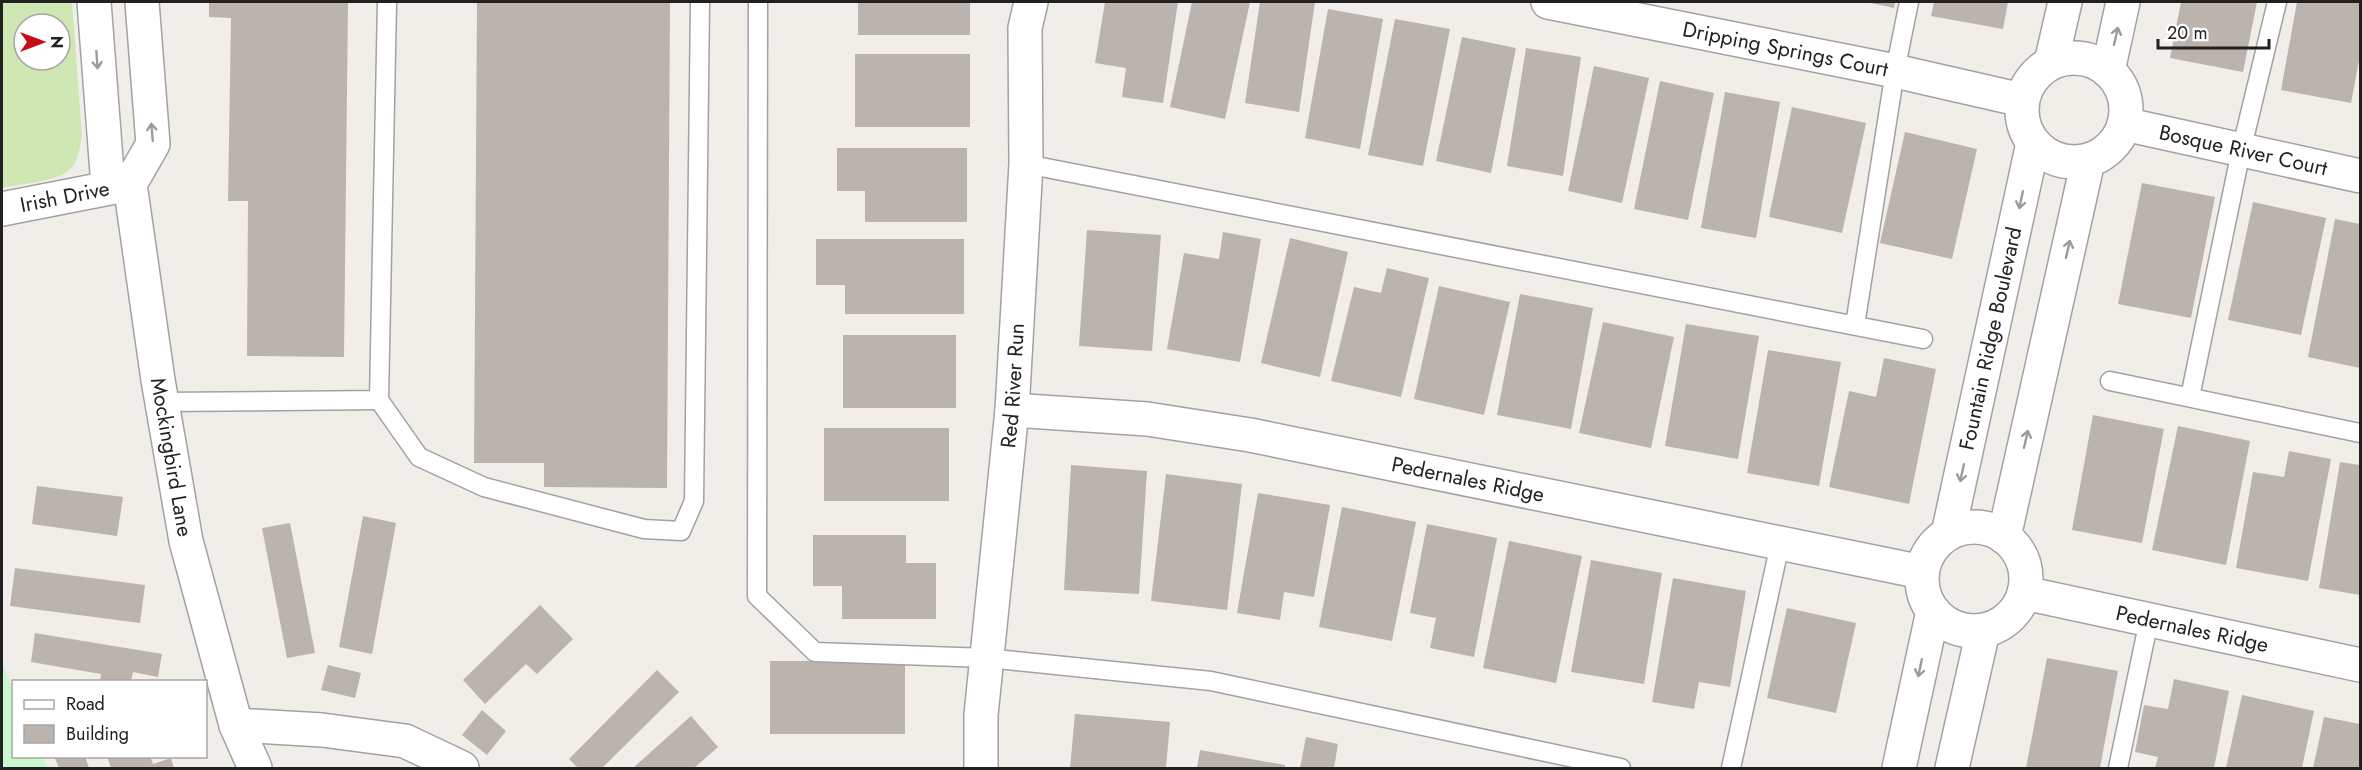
<svg xmlns="http://www.w3.org/2000/svg" width="2362" height="770" viewBox="0 0 2362 770" font-family="Jost,sans-serif">
  <style>
    .grass { fill: #cfe7b3; fill-rule: evenodd }
    .park { fill: #caf7cc }
    .building { fill: #bab3ae }
    .lines { fill: none; stroke-linecap: round; stroke-linejoin: round }
    .service-casing { stroke: #a2a2a2; stroke-width: 21 }
    .minor-casing { stroke: #a2a2a2; stroke-width: 36 }
    .service { stroke: #fff; stroke-width: 18 }
    .minor { stroke: #fff; stroke-width: 33 }
    .oneway { stroke: #9b9b9b }
    .labels { text-anchor: middle; dominant-baseline: central; stroke-width: 4.5; stroke-linejoin: round; paint-order: stroke }
    .street-label { font-size: 21px; fill: #212121; stroke: #fff }
  </style>
  <rect width="100%" height="100%" fill="#f1eee9"/>
  <path class="grass" d="M2 2H72L82 136C80 147 78 164 68 171 55 182 19 184 2 188ZM24 24H60V60H24Z"/>
  <path class="park" d="M2 662 13 689 14 756 43 757 48 768H2Z"/>
  <g class="building">
    <path d="M209 2H348L344 357 247 356 248 201H228L231 18 209 17Z"/>
    <path d="M477 2H670L667 488 544 487V463H474Z"/>
    <rect x="858" y="2" width="112" height="33"/>
    <path d="M1105 2H1178L1163 103 1122 97 1126 68 1095 63Z"/>
    <path d="M1192 2H1250L1225 119 1170 107Z"/>
    <path d="M1260 2H1315L1299 112 1245 103Z"/>
    <path d="M1866 2H1895L1894 8Z"/>
    <path d="M1934 2H2008L2003 29 1931 16Z"/>
    <path d="M2181 2H2257L2243 72 2170 58Z"/>
    <path d="M2297 2H2360V55L2351 103 2281 90Z"/>
    <path d="M1328 9 1383 19 1360 149 1305 138Z"/>
    <path d="M1395 19 1450 29 1423 166 1368 155Z"/>
    <path d="M1462 37 1516 48 1491 173 1436 161Z"/>
    <path d="M1526 48 1581 57 1563 176 1507 166Z"/>
    <rect x="855" y="54" width="115" height="73"/>
    <path d="M1594 66 1649 78 1622 203 1568 191Z"/>
    <path d="M1660 81 1714 93 1688 220 1634 209Z"/>
    <path d="M1725 92 1780 102 1756 238 1701 228Z"/>
    <path d="M1792 107 1866 123 1842 233 1769 217Z"/>
    <path d="M1905 132 1977 149 1952 259 1880 243Z"/>
    <path d="M837 148H967V222H865V191H837Z"/>
    <path d="M2142 183 2215 197 2191 318 2118 304Z"/>
    <path d="M2253 202 2326 218 2301 335 2228 320Z"/>
    <path d="M2335 219 2360 224V368L2308 357Z"/>
    <path d="M1087 230 1161 235 1152 351 1079 346Z"/>
    <path d="M1223 232 1261 239 1240 362 1167 349 1184 253 1219 259Z"/>
    <path d="M1290 238 1348 252 1320 377 1261 363Z"/>
    <path d="M816 239H964V314H845V285H816Z"/>
    <path d="M1387 268 1429 278 1401 397 1331 381 1354 287 1381 293Z"/>
    <path d="M1439 286 1510 302 1484 415 1414 399Z"/>
    <path d="M1520 294 1593 308 1571 429 1497 415Z"/>
    <path d="M1603 322 1674 337 1651 448 1579 433Z"/>
    <path d="M1686 324 1759 336 1738 459 1665 446Z"/>
    <rect x="843" y="335" width="113" height="73"/>
    <path d="M1768 350 1841 362 1819 486 1747 473Z"/>
    <path d="M1884 358 1936 369 1909 504 1829 487 1849 391 1876 397Z"/>
    <path d="M2093 415 2164 429 2142 543 2072 530Z"/>
    <path d="M2178 426 2250 441 2226 565 2152 550Z"/>
    <rect x="824" y="428" width="125" height="73"/>
    <path d="M2289 451 2331 459 2308 581 2236 568 2253 472 2284 477Z"/>
    <path d="M2340 462 2360 465V595L2319 588Z"/>
    <path d="M1071 465 1147 471 1139 594 1064 590Z"/>
    <path d="M1166 474 1242 484 1227 610 1151 601Z"/>
    <path d="M37 486 123 497 117 536 32 524Z"/>
    <path d="M1258 493 1330 505 1314 597 1284 592 1280 620 1237 613Z"/>
    <path d="M1342 507 1416 522 1392 641 1319 627Z"/>
    <path d="M363 516 396 523 372 654 339 647Z"/>
    <path d="M290 523 315 653 287 658 262 528Z"/>
    <path d="M1427 524 1497 538 1474 657 1430 648 1436 618 1410 613Z"/>
    <path d="M813 535H906V563H936V619H842V586H813Z"/>
    <path d="M1509 541 1582 556 1556 683 1483 668Z"/>
    <path d="M1591 560 1662 573 1644 684 1571 672Z"/>
    <path d="M15 568 145 585 140 623 10 606Z"/>
    <path d="M1673 578 1746 591 1730 687 1699 682 1694 709 1652 702Z"/>
    <path d="M540 605 573 639 537 674 526 664 485 704 463 680Z"/>
    <path d="M1787 608 1856 623 1836 713 1767 698Z"/>
    <path d="M35 633 162 654 158 677 133 672 131 682H100L101 674 31 662Z"/>
    <path d="M2047 658 2118 671 2100 768H2026Z"/>
    <rect x="770" y="661" width="135" height="73"/>
    <path d="M328 665 361 673 355 698 321 690Z"/>
    <path d="M657 670 679 692 602 768H578L569 759Z"/>
    <path d="M2174 679 2229 691 2214 768H2155L2158 757 2135 752 2144 705 2168 709Z"/>
    <path d="M2242 695 2314 711 2302 768H2226Z"/>
    <path d="M482 710 506 731 487 755 462 735Z"/>
    <path d="M1075 714 1170 722 1166 768H1070Z"/>
    <path d="M691 716 718 747 694 768H633Z"/>
    <path d="M2324 717 2360 724V768H2313Z"/>
    <path d="M1306 737 1338 744 1334 768H1300Z"/>
    <path d="M1200 750 1285 765V768H1197Z"/>
    <path d="M54 756H85L89 768H59Z"/>
    <path d="M107 756H150L153 764 171 758 174 768H111Z"/>
  </g>
  <g class="lines">
    <g class="service-casing">
      <g id="service">
        <path d="M758 2 757 596 815 652 987 658 1211 681 1621 768"/>
        <path d="M1026 164 1923 339"/>
        <path d="M1855 325 1895 71 1909 2"/>
        <path d="M2110 381 2360 433"/>
        <path d="M2190 397 2241 151 2277 2"/>
        <path d="M379 400 419 457 484 487 644 529 681 531 694 501 700 2"/>
        <path d="M162 402 379 400 387 2"/>
        <path d="M1731 768 1780 544"/>
        <path d="M2118 768 2149 620"/>
      </g>
    </g>
    <g class="minor-casing">
      <g id="minor">
        <path d="M94 2 107 173 130 184"/>
        <path id="s1" d="M142 2 153 144 130 184 158 380 186 541 236 725 255 768"/>
        <path id="s2" d="M1548 2 1895 71 2022 100"/>
        <circle cx="2074" cy="110" r="52"/>
        <path d="M2051 63 2065 2"/>
        <path d="M2108 71 2123 2"/>
        <path id="s3" d="M2124 124 2360 176"/>
        <path id="s4" d="M2 209 130 184"/>
        <path id="s5" d="M1012 410 1147 419 1250 435 1922 572"/>
        <circle cx="1974" cy="579" r="52"/>
        <path id="s6" d="M1948 534 2033 143"/>
        <path d="M2004 537 2088 161"/>
        <path id="s7" d="M2024 593 2360 665"/>
        <path d="M236 725 322 730 405 741 462 768"/>
        <path id="s8" d="M981 768V715L1012 410 1026 164 1025 28 1031 2"/>
        <path d="M1899 768 1933 611"/>
        <path d="M1952 768 1983 631"/>
      </g>
    </g>
    <use href="#service" class="service"/>
    <use href="#minor" class="minor"/>
  </g>
  <defs><path id="oneway-shaft" d="M-6 0H5M1.5-3L5.5 0L1.5 3" fill="none" stroke-width="1.6" stroke-linecap="round" stroke-linejoin="round" transform="scale(1.5)"/></defs>
  <g class="oneway">
    <use href="#oneway-shaft" transform="translate(2116 36) rotate(-77)"/>
    <use href="#oneway-shaft" transform="translate(97 60) rotate(86)"/>
    <use href="#oneway-shaft" transform="translate(152 132) rotate(-95)"/>
    <use href="#oneway-shaft" transform="translate(2021 200) rotate(102)"/>
    <use href="#oneway-shaft" transform="translate(2068 249) rotate(-77)"/>
    <use href="#oneway-shaft" transform="translate(2026 439) rotate(-77)"/>
    <use href="#oneway-shaft" transform="translate(1962 473) rotate(102)"/>
    <use href="#oneway-shaft" transform="translate(1920 668) rotate(102)"/>
  </g>
  <g class="labels">
    <g class="street-label">
      <text stroke="none"><textPath href="#s2" startOffset="242">Dripping Springs Court</textPath></text>
      <text stroke="none"><textPath href="#s3" startOffset="122">Bosque River Court</textPath></text>
      <text stroke="none"><textPath href="#s4" startOffset="64">Irish Drive</textPath></text>
      <text stroke="none"><textPath href="#s6" startOffset="200">Fountain Ridge Boulevard</textPath></text>
      <text stroke="none"><textPath href="#s8" startOffset="384">Red River Run</textPath></text>
      <text stroke="none"><textPath href="#s1" startOffset="465">Mockingbird Lane</textPath></text>
      <text stroke="none"><textPath href="#s5" startOffset="462">Pedernales Ridge</textPath></text>
      <text stroke="none"><textPath href="#s7" startOffset="172">Pedernales Ridge</textPath></text>
    </g>
  </g>
  <rect width="2362" height="770" fill="none" stroke="#212121" stroke-width="6"/>
  <rect x="12" y="680" width="195" height="78" fill="#ffffff" stroke="#a6a6a6" stroke-width="1.5"/>
  <rect x="24" y="700" width="30" height="9" fill="#ffffff" stroke="#a6a6a6" stroke-width="1.5"/>
  <text x="66" y="710" font-size="18" fill="#212121">Road</text>
  <rect x="24" y="725" width="30" height="18" fill="#bab3ae" stroke="#a6a6a6" stroke-width="1.5"/>
  <text x="66" y="740" font-size="18" fill="#212121">Building</text>
  <g transform="translate(42 42) rotate(90)"><circle r="28" fill="#ffffff" stroke="#a6a6a6" stroke-width="1.5"/>
  <path d="M0-4.5L10 22L0 15L-10 22Z" fill="#c60d16"/>
  <text y="-9" font-size="16" font-weight="bold" text-anchor="middle" fill="#212121">N</text>
  </g>
  <path d="M2158 39v9h111v-9" fill="none" stroke="#212121" stroke-width="3"/>
  <text x="2167" y="39" font-size="18" fill="#212121" stroke="#ffffff" stroke-width="4.5" paint-order="stroke">20 m</text>
</svg>
